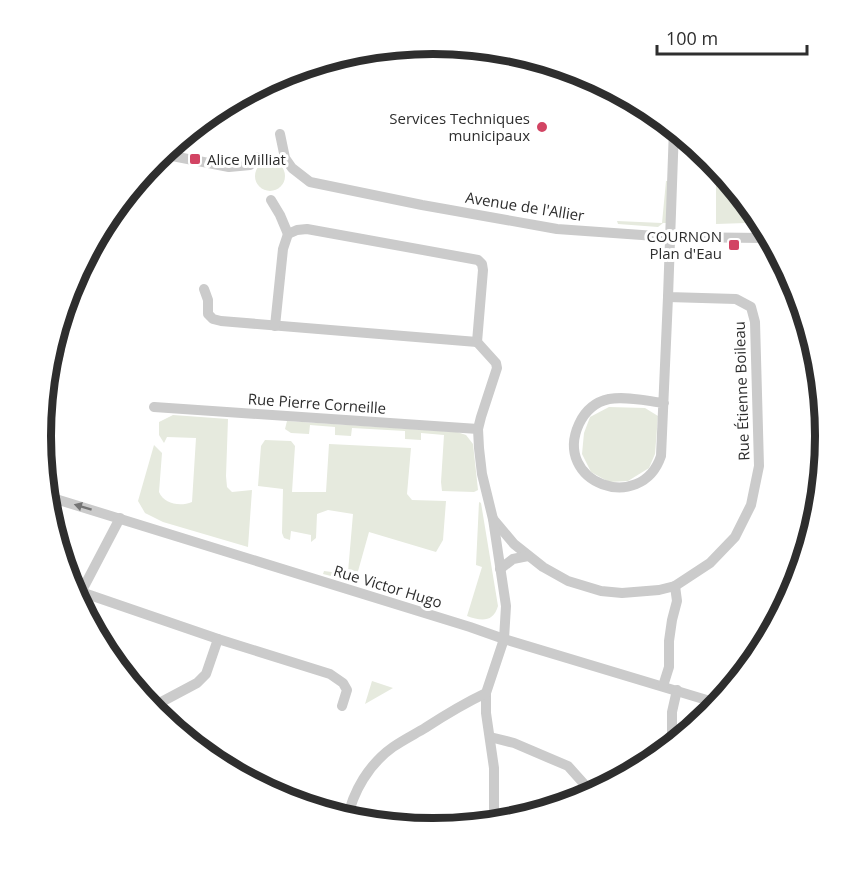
<svg xmlns="http://www.w3.org/2000/svg" width="867" height="874" viewBox="0 0 867 874" font-family="'Open Sans',sans-serif">
  <style>
    .green { fill: #e6eade }
    .lines { fill: none; stroke-linecap: round; stroke-linejoin: round }
    .minor { stroke: #cbcbcb; stroke-width: 10 }
    .oneway { fill: #757575 }
    .poi-dot { fill: #d24463; stroke: #fff; stroke-width: 2 }
    .labels { text-anchor: middle; dominant-baseline: central; stroke-width: 6; stroke-linejoin: round; paint-order: stroke }
    .poi-label { font-size: 15px; fill: #2e2e2e; stroke: #fff; text-anchor: end }
    .street-label { font-size: 15px; fill: #2e2e2e; stroke: #fff }
    .rim { fill: none; stroke: #2e2e2e; stroke-width: 8 }
  </style>
  <rect width="100%" height="100%" fill="#fff"/>
  <g class="green">
    <circle cx="270" cy="176" r="15"/>
    <path d="M714 177 727 178 760 219 764 225 746 223 716 224V182Z"/>
    <path d="M666 181H668L666 223H663L658 227 618 224 617 221 662 223Z"/>
    <path d="M609 407 645 408 658 416 655 454 649 468 628 481 609 482 591 472 582 454 584 433 590 417Z"/>
    <path d="M173 415 228 419 226 476 227 487 232 492 252 490 248 547 163 522 145 513 138 501 154 445 162 453 159 492C164 504 180 507 192 502L196 438 167 437 164 443 159 435V422Z"/>
    <path d="M287 421 457 432 466 435 473 444 478 490 474 492 442 491 441 482 444 435 421 433V440L405 439V431L352 428 351 436 335 435V427L310 425 309 434 291 433 285 429Z"/>
    <path d="M265 440 291 441 295 446 292 492H326L329 444 411 448 407 494 412 500 446 501 443 540 436 552 369 532 355 582 323 574 324 571 347 574 348 572 353 514 328 510 317 514 316 538 311 542V535L291 531 290 540 284 538 282 533 283 489 258 486 261 446Z"/>
    <path d="M479 502 481 503 498 606C493 623 481 621 467 616L482 567 476 565Z"/>
    <path d="M372 681 393 688 365 704Z"/>
  </g>
  <g class="lines">
    <g class="minor">
      <path d="M280 134 285 158 292 168 310 182 422 205 557 229 670 237 771 238"/>
      <path d="M162 154 229 167 250 165 258 157"/>
      <path d="M271 200 280 215 288 234 297 230 307 229 478 260 482 264 483 270 477 342"/>
      <path d="M204 289 208 300V314L213 319 221 321 477 342"/>
      <path d="M275 326 283 249 288 234"/>
      <path d="M664 403C647 401 627 396 609 399 595 402 585 411 579 424 552 483 641 515 661 456L668 297"/>
      <path d="M154 407 478 429"/>
      <path d="M43 412C56 372 65 331 70 289"/>
      <path d="M46 496 470 627 504 639 720 704"/>
      <path d="M493 519 514 544 543 567 568 581 601 591 622 593 659 590 675 586 710 563 735 537 751 505 759 466 755 322 751 307 736 299 668 297 674 128"/>
      <path d="M500 569 513 559 528 556"/>
      <path d="M81 592 218 639 330 674 343 683 347 690 342 706"/>
      <path d="M77 600 120 518"/>
      <path d="M663 686 669 667V641L672 620 677 601 675 586"/>
      <path d="M486 693V713L494 768V824"/>
      <path d="M150 708 197 683 206 674 218 639"/>
      <path d="M490 737 514 743 568 766 585 785"/>
      <path d="M672 747V712L677 690"/>
      <path d="M347 820C353 791 369 764 393 747 403 740 415 734 425 728 445 715 465 703 486 693L504 639 506 606 493 519 482 474 479 448 478 429 481 417 497 368 496 363 477 342"/>
    </g>
  </g>
  <defs><path id="oneway-solid" d="M-6-.8H1V-3.2L6.5 0L1 3.2V.8H-6Z" transform="scale(1.5)"/></defs>
  <use class="oneway" href="#oneway-solid" transform="translate(83 507) rotate(-163)"/>
  <g class="poi-dot">
    <circle cx="542" cy="127" r="6"/>
    <rect x="189" y="153" width="12" height="12" rx="3"/>
    <rect x="728" y="239" width="12" height="12" rx="3"/>
  </g>
  <g class="labels">
    <g class="poi-label">
      <text x="530" y="118">Services Techniques<tspan x="530" dy="17">municipaux</tspan></text>
      <text x="207" y="159" text-anchor="start">Alice Milliat</text>
      <text x="722" y="236">COURNON<tspan x="722" dy="17">Plan d'Eau</tspan></text>
    </g>
    <g class="street-label">
      <text transform="translate(525 206) rotate(9)">Avenue de l'Allier</text>
      <text transform="translate(741 391) rotate(-92)">Rue Étienne Boileau</text>
      <text transform="translate(317 403) rotate(4)">Rue Pierre Corneille</text>
      <text transform="translate(388 586) rotate(17)">Rue Victor Hugo</text>
    </g>
  </g>
  <path d="M0 0H867V874H0ZM51 436a382 382 0 1 1 764 0a382 382 0 1 1-764 0Z" fill="#fff" fill-rule="evenodd"/>
  <path class="rim" d="M51 436a382 382 0 1 1 764 0a382 382 0 1 1-764 0Z"/>
  <path d="M657 45v9h150v-9" fill="none" stroke="#2e2e2e" stroke-width="3"/>
  <text x="666" y="45" font-size="18" fill="#2e2e2e" stroke="#ffffff" stroke-width="4.5" paint-order="stroke">100 m</text>
</svg>
